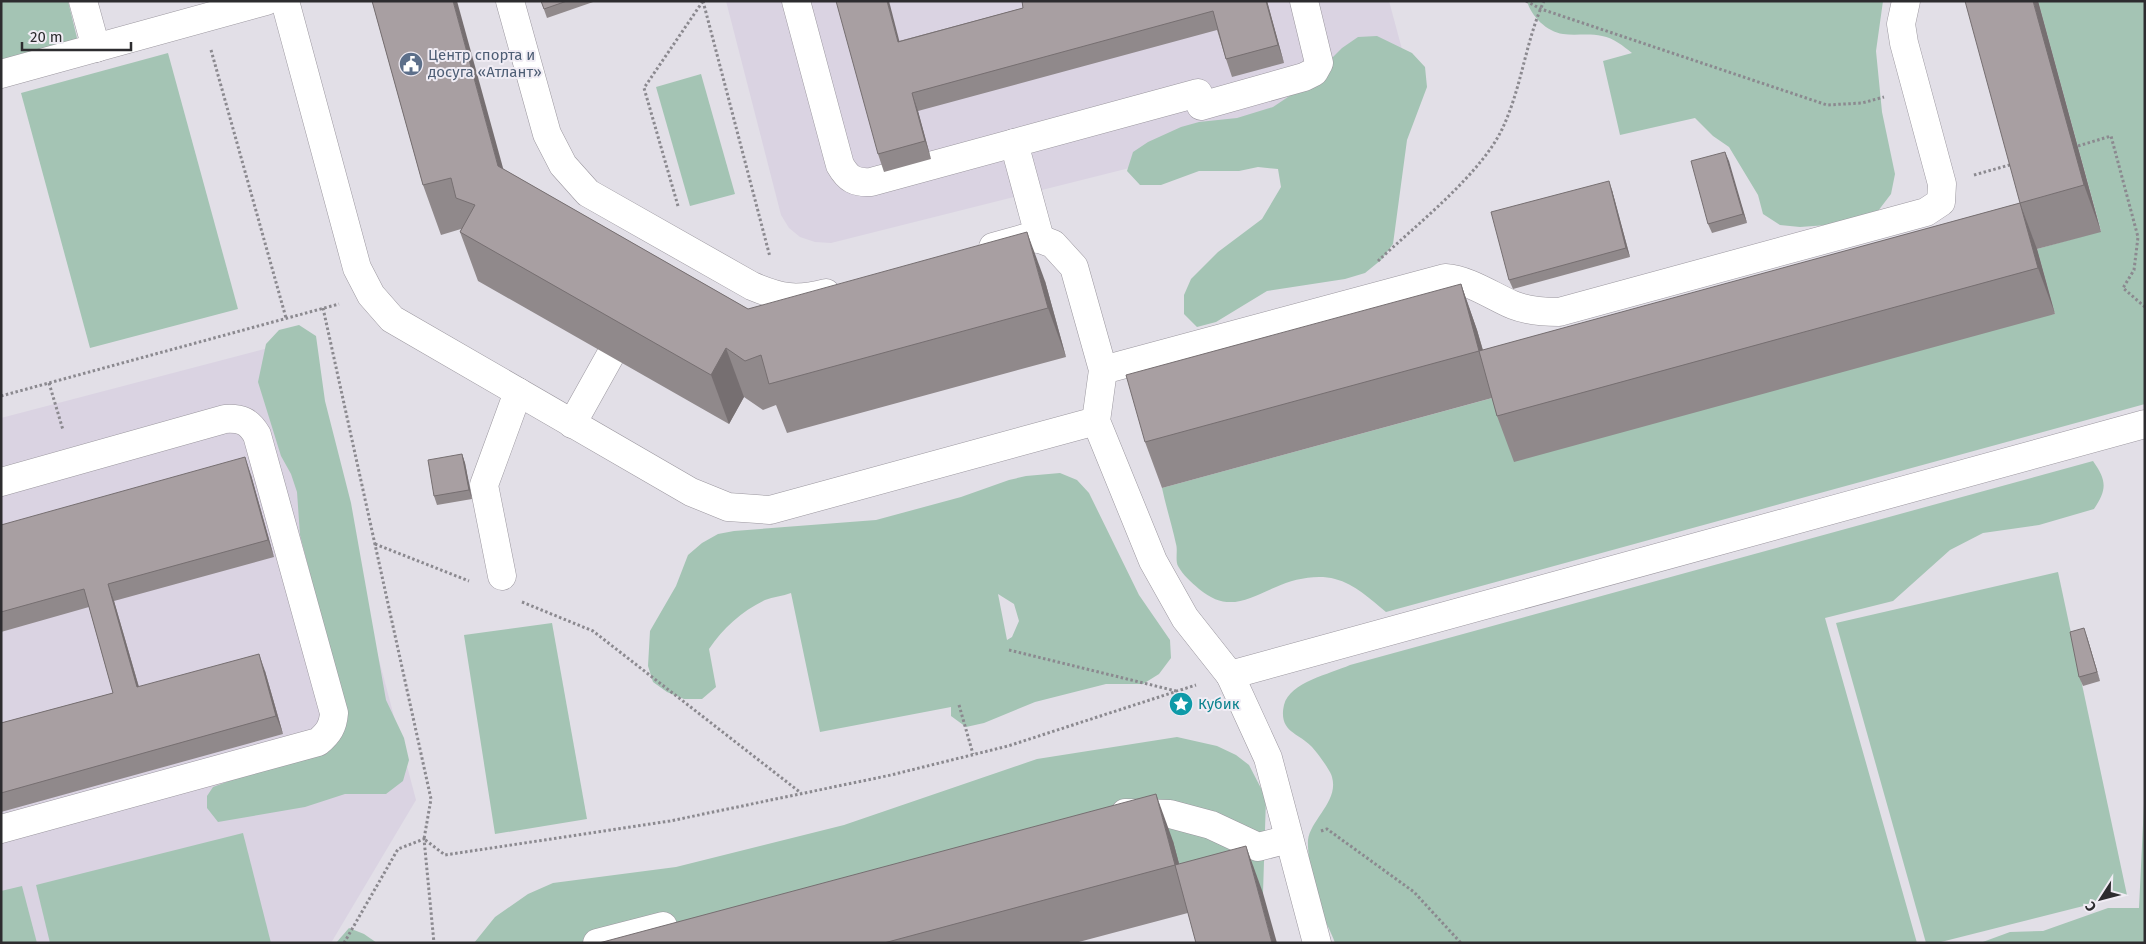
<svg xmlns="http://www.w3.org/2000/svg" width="2146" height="944" viewBox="0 0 2146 944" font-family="'Fira Sans',sans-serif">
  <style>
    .built { fill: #dad3e2 }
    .green { fill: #a4c4b4; fill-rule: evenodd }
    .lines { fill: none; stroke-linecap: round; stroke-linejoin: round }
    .minor-casing { stroke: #9b979f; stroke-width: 29 }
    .path { stroke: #8b898f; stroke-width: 3; stroke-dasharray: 2.5 2.5; stroke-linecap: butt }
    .minor { stroke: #fff; stroke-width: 28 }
    .wall { fill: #90898b }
    .shaded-wall { fill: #766f71 }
    .building { fill: #a89fa2; stroke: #766f71 }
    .labels { text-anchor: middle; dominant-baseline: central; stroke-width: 4; stroke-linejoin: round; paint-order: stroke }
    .service-label { font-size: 15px; fill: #4e5e75; stroke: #f0ecf4; text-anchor: start }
    .culture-label { font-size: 15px; fill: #0d838f; stroke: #f0ecf4; text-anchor: start }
  </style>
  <rect width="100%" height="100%" fill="#e2dfe7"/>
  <g class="built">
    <path d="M726 1H1389L1406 64 1377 106 831 243 815 242 800 237 789 228 781 215Z"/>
    <path d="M295 341 416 800 331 943H1V418Z"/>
  </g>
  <g class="green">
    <path d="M1 1H68L78 42 1 71Z"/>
    <path d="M1527 1H1883L1876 51 1882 112 1895 174 1891 194 1878 211 1841 224 1800 227 1780 225 1763 214 1758 195 1729 147 1713 136 1695 118 1620 135 1603 61 1632 53C1623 46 1614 38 1602 36 1589 33 1575 36 1563 34 1547 32 1531 16 1527 1Z"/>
    <path d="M2038 1H2145V404L1386 612C1370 599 1355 584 1335 579 1317 574 1293 579 1276 587 1247 599 1228 613 1199 589 1191 582 1183 575 1178 566 1175 560 1178 550 1176 544 1172 525 1166 507 1162 488L1496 397 2055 314 2037 249 2101 231Z"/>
    <path d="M1377 36 1412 53 1425 67 1427 87 1407 140 1393 244 1381 260 1365 273 1345 279 1267 291 1216 322 1197 327 1184 314V295L1191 279 1218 252 1262 219 1281 187 1278 169 1258 167 1239 171H1199L1161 185H1140L1127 171 1133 152 1148 142 1181 127 1199 122 1237 118 1273 107 1303 87 1342 48 1358 37Z"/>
    <path d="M168 53 238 309 90 348 21 93Z"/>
    <path d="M701 74 735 194 690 206 656 87Z"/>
    <path d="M299 325 316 336 325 401 351 503 386 700 404 738 409 760 403 781 386 794H345L305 807 218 822 207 808V796L213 787 328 744 315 593 300 535 297 492 291 474 281 456 258 382 266 344 279 330Z"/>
    <path d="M2093 461C2107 481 2107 489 2094 509L2039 525 1983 533 1950 550 1893 601 1825 618 1917 943H1335C1331 931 1324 920 1319 908 1314 897 1307 852 1308 840 1311 819 1339 801 1332 777 1331 771 1316 751 1311 746 1299 733 1278 732 1284 705 1290 682 1330 674 1350 665Z"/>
    <path d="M1060 473 1077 480 1089 493 1139 595 1170 640 1171 658 1159 674 1143 684H1106L1035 702 984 723 966 727 951 716V707L820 732 791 593C783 596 773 597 765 600 742 611 723 628 709 649L716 687 702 699H684L667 692 653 682 648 666 650 631 676 586 688 555 702 543 718 534 734 531 876 520 961 497 1009 480 1026 476ZM998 594 1014 604 1019 621 1012 637 1007 640Z"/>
    <path d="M2058 572 2127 895 1937 943H1926L1836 623Z"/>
    <path d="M552 623 587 819 495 834 464 635Z"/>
    <path d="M1177 737 1217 746 1236 755 1249 765 1266 798 1263 893 1192 912 1172 841 790 943H474L495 917 528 894 553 883 676 867 844 825 1037 759Z"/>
    <path d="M2145 783V943H1980L2010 932 2043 931 2108 908H2139Z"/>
    <path d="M243 833 271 943H50L36 885Z"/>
    <path d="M22 886 37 943H1V891Z"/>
    <path d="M349 928 364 934 377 943H336Z"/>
  </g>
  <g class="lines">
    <g class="minor-casing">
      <g id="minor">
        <path d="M83 1 96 48"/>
        <path d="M285 1 357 268 371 295 392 319 691 492 728 507 770 510 1096 421"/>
        <path d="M510 1 547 134 563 165 588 193 752 286C781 298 795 301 826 293"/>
        <path d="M796 1 840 165C848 179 855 183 871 182L1198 93 1201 106 1304 77 1314 72 1319 63 1304 1"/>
        <path d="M1 74 266 1"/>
        <path d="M1014 143 1040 239"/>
        <path d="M993 247 1025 238 1040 239 1053 244 1074 267 1103 370 1096 421 1153 561 1185 618 1230 675 2145 424"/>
        <path d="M1103 370 1445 278C1470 280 1490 295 1513 305 1528 311 1543 312 1559 312L1926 212 1941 202 1942 184 1904 43 1901 24 1906 1"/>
        <path d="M572 424 610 356"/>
        <path d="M1 482 225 419C241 418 249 421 257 435L334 713C333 726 329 733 318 742L1 829"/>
        <path d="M502 576 484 485 518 392"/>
        <path d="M1230 675 1268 758 1317 943"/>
        <path d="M1125 813 1170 814 1211 825 1258 847 1289 839"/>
        <path d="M597 943 663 926"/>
      </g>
    </g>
    <g class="path">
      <path d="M703 1 770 257"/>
      <path d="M1526 1 1541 9 1827 105 1862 103 1884 97"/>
      <path d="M211 50 286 318"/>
      <path d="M2078 146 2111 136 2138 237 2134 270 2123 288 2145 307"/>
      <path d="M1974 175 2013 164"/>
      <path d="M678 206 644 88 703 1"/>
      <path d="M1378 261C1416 225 1484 172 1504 125 1522 85 1526 40 1544 1"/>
      <path d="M323 308 431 799 424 839 445 855 670 821 891 775 1008 746 1196 685"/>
      <path d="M49 383 63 430"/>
      <path d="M1 396 339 304"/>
      <path d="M375 544 469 581"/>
      <path d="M522 602 593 631 801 793"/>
      <path d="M1009 650 1176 691"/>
      <path d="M959 705 973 754"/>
      <path d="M1321 831 1327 829 1414 892 1461 943"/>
      <path d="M344 943 398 849 424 839 434 943"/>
    </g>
    <use href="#minor" class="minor"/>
  </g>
  <g class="wall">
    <path d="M372 1 503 169 748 309 1045 281 1066 357 787 433 776 405 763 410 744 397 729 424 478 281 460 232 461 229 441 235 423 185Z"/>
    <path d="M541 1H596L547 18Z"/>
    <path d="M1022 1H1267L1284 63 1232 77 1226 59 1217 30 918 111 931 159 884 172 878 154 899 41 1023 8Z"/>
    <path d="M2038 1 2101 232 2037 249 2055 314 1514 462 1497 416 1492 398 1162 488 1145 442 1461 284 1477 330 1483 350 2020 203Z"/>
    <path d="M1725 152 1747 223 1712 233 1708 224Z"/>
    <path d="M1612 190 1630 257 1513 289 1509 280Z"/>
    <path d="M462 454 465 463 472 499 437 505 434 496Z"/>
    <path d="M251 475 274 557 114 601 139 687 265 671 283 734 1 812V723L113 693 89 607 1 632V525Z"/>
    <path d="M2087 637 2100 681 2083 686 2079 677Z"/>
    <path d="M1173 841 1179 864 1263 893 1075 943H599Z"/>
  </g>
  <g class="shaded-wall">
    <path d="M453 1H457L516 215 498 166Z"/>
    <path d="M887 1H889L904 59 898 42Z"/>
    <path d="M1266 1H1267L1284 63 1278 45Z"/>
    <path d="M2033 1H2038L2101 232 2084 185Z"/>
    <path d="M912 93 918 111 931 159 925 141Z"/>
    <path d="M1725 152 1729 161 1747 223 1743 214Z"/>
    <path d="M1609 181 1612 190 1630 257 1626 248Z"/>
    <path d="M2020 203 2037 249 2055 314 2038 268Z"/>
    <path d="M1027 232 1045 281 1066 357 1048 308Z"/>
    <path d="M1461 284 1477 330 1496 397 1479 351Z"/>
    <path d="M726 348 744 397 729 424 711 375Z"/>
    <path d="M462 454 465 463 472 499 469 490Z"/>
    <path d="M245 457 251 475 274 557 268 540Z"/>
    <path d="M108 584 114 601 144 705 137 687Z"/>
    <path d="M2084 628 2087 637 2100 681 2097 672Z"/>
    <path d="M259 654 265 671 283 734 276 716Z"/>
    <path d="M1156 794 1173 841 1192 912 1175 865Z"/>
    <path d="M1246 846 1263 893 1277 943H1272Z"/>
  </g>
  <g class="building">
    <path d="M372 1H453L498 166 748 309 1027 232 1048 308 769 384 761 355 745 361 726 348 711 375 460 232 475 205 456 198 451 178 423 185Z"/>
    <path d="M541 1H567L544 9Z"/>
    <path d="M836 1H887L898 42 1023 8 1022 1H1266L1278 45 1226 59 1213 11 912 93 925 141 878 154Z"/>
    <path d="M1965 1H2033L2084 185 2020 203Z"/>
    <path d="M1725 152 1743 214 1708 224 1691 161Z"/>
    <path d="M1609 181 1626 248 1509 280 1491 212Z"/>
    <path d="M2020 203 2038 268 1497 416 1479 351 1145 442 1126 375 1461 284 1479 351Z"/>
    <path d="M462 454 469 490 434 496 428 460Z"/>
    <path d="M245 457 268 540 108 584 137 687 259 654 276 716 1 793V723L113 693 84 589 1 612V525Z"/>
    <path d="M2084 628 2097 672 2079 677 2070 632Z"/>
    <path d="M1156 794 1175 865 884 943H599Z"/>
    <path d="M1246 846 1272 943H1196L1175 865Z"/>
  </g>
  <defs>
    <g id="civic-disc" transform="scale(1.25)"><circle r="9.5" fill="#5c6f8a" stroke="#f0ecf4"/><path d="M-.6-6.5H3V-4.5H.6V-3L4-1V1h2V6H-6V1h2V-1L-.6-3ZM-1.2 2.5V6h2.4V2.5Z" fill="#fff"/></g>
    <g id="sight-disc" transform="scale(1.25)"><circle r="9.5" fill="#0f9aa8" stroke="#f0ecf4"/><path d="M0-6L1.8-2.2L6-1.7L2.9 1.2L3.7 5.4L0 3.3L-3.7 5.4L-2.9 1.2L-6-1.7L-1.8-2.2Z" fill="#fff"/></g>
  </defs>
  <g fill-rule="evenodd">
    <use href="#civic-disc" x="411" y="64"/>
    <use href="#sight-disc" x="1181" y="704"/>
  </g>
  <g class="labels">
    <g class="service-label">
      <text x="428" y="55">Центр спорта и<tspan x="428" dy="17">досуга «Атлант»</tspan></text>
    </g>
    <g class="culture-label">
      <text x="1198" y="704">Кубик</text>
    </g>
  </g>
  <rect width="2146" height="944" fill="none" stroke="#2d2c2f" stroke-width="5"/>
  <g transform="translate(2101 899) rotate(234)" stroke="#f0ecf4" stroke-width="4" paint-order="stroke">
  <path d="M0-4L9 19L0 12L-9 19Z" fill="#2d2c2f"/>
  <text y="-8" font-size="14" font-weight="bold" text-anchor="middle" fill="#2d2c2f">С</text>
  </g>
  <path d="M22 42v8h109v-8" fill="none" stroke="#2d2c2f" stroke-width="2.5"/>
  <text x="30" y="42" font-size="15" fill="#2d2c2f" stroke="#f0ecf4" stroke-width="4" paint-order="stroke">20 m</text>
</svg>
